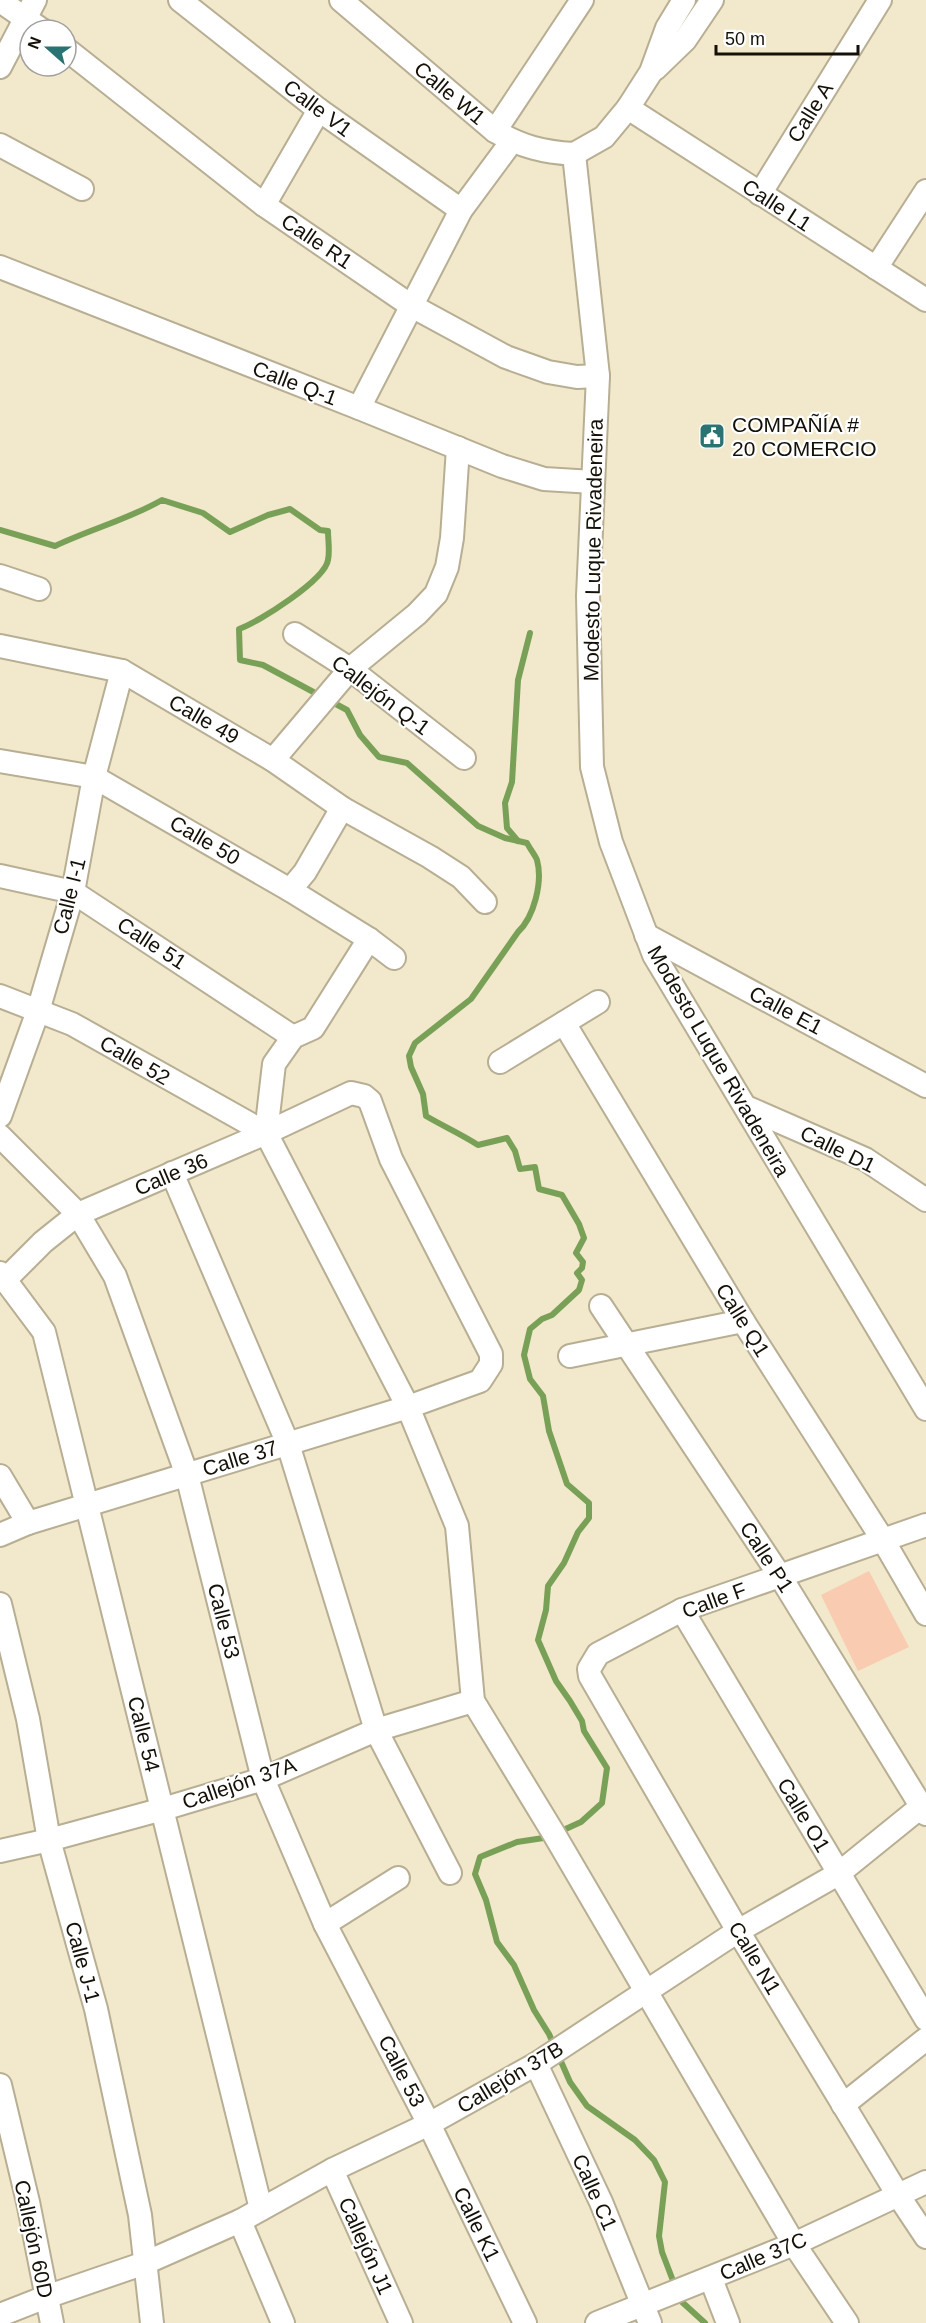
<svg xmlns="http://www.w3.org/2000/svg" width="926" height="2323" viewBox="0 0 926 2323" font-family="Helvetica,sans-serif">
  <style>
    .pitch { fill: #f9ccb1 }
    .lines { fill: none; stroke-linecap: round; stroke-linejoin: round }
    .stream { stroke: #78a157; stroke-width: 6 }
    .minor-casing { stroke: #b7ae93; stroke-width: 26 }
    .minor { stroke: #fff; stroke-width: 22 }
    .labels { text-anchor: middle; dominant-baseline: central; stroke-width: 4.5; stroke-linejoin: round; paint-order: stroke }
    .street-label { font-size: 21px; fill: #151108; stroke: #fff }
    .poi-label { font-size: 21px; fill: #151108; stroke: #fff; text-anchor: start }
  </style>
  <rect width="100%" height="100%" fill="#f2e8cb"/>
  <path class="pitch" d="M869 1571 909 1647 858 1671 821 1595Z"/>
  <g class="lines">
    <g class="stream">
      <path d="M0 530 55 546C91 529 129 519 162 500L203 513 230 532 268 515 290 509 320 530 328 531C328 540 330 551 328 560 325 580 259 622 239 629L240 660 263 665 347 710 360 735 379 757 407 763 478 826 505 838 527 843C530 849 535 855 537 860 543 882 534 917 518 932L471 999 415 1043 409 1056 411 1067 423 1094 426 1116C443 1126 461 1134 478 1145L507 1138 515 1151 520 1169 535 1167 539 1189 562 1195 579 1224 584 1238 576 1253 583 1262 582 1268 577 1273 582 1280 579 1290 552 1315 542 1319 530 1329 524 1355 530 1379 543 1396 549 1431 567 1484 589 1503V1518L578 1532 564 1563 548 1586 546 1610 538 1640 556 1681 570 1701 582 1721 584 1731 607 1768 602 1803 581 1822 559 1832"/>
      <path d="M518 841 507 828 505 803 512 782 518 680 530 633"/>
      <path d="M550 1837 517 1842 480 1857 475 1874 486 1900 497 1942 514 1965 534 2010 549 2034 570 2082 587 2106 635 2140 654 2160 665 2182 659 2236 662 2252 675 2286"/>
      <path d="M679 2295 682 2302 705 2323"/>
    </g>
    <g class="minor-casing">
      <g id="minor">
        <path d="M180 0 319 110 461 210"/>
        <path d="M341 0 495 131C522 147 543 152 574 154"/>
        <path d="M0 1 42 30"/>
        <path d="M66 49 264 205 410 305 506 357 548 372 577 377 598 376"/>
        <path d="M0 67 35 0"/>
        <path d="M655 69 685 40 712 0"/>
        <path d="M628 108 926 300"/>
        <path d="M495 131 582 0"/>
        <path d="M0 145 82 189"/>
        <path d="M574 154 598 376 588 596 592 767 611 842 654 955 926 1409"/>
        <path d="M574 154 604 137 628 108 651 72 667 28 684 0"/>
        <path d="M760 194 880 0"/>
        <path d="M264 205 319 110"/>
        <path d="M0 267 359 408 502 466 544 479 593 482"/>
        <path d="M876 268 926 191"/>
        <path d="M359 408 461 210 512 141"/>
        <path d="M0 576 39 589"/>
        <path d="M295 634 350 669 464 758"/>
        <path d="M0 646 122 671 273 760 342 808 430 857 461 877 485 902"/>
        <path d="M273 760 350 669 417 614 436 594 447 567 452 538 458 448"/>
        <path d="M0 761 94 777 290 890 369 939 394 958"/>
        <path d="M0 876 73 892 293 1037"/>
        <path d="M290 890 305 872 342 808"/>
        <path d="M646 935 926 1086"/>
        <path d="M369 939 313 1028 293 1037 274 1064 266 1133 408 1407 457 1526 473 1701 554 1834 794 2244 847 2323"/>
        <path d="M0 996 72 1024 266 1133"/>
        <path d="M564 1023 743 1321 883 1540 926 1614"/>
        <path d="M500 1062 598 1002"/>
        <path d="M746 1107 865 1159 926 1200"/>
        <path d="M0 1116 38 1011 73 892 94 777 122 671"/>
        <path d="M0 1136 78 1214 115 1276 187 1475 263 1779 325 1924 429 2124 525 2323"/>
        <path d="M172 1173 288 1444 376 1730 450 1873"/>
        <path d="M0 1273 44 1332 261 2209"/>
        <path d="M601 1306 780 1576 926 1814"/>
        <path d="M570 1356 743 1321"/>
        <path d="M0 1476 28 1523"/>
        <path d="M926 1525 682 1610 598 1654 589 1669 590 1676 738 1931 898 2195 926 2237"/>
        <path d="M0 1535 28 1523 408 1407 480 1381 491 1364V1354L391 1159 370 1101 364 1096 351 1093 266 1133 78 1214 43 1242 6 1279"/>
        <path d="M0 1604 28 1719 49 1840 96 2009 140 2215 152 2323"/>
        <path d="M682 1610 926 2019"/>
        <path d="M0 1851 49 1840 163 1809 263 1779 376 1730 473 1701"/>
        <path d="M325 1924 398 1878"/>
        <path d="M536 2064 601 2202 650 2323"/>
        <path d="M0 2085 28 2202 52 2323"/>
        <path d="M843 2105 926 2039"/>
        <path d="M332 2170 401 2323"/>
        <path d="M240 2221 283 2323"/>
        <path d="M711 2279 728 2323"/>
        <path d="M0 2315 46 2297 145 2263 240 2221 332 2170 429 2124 536 2064 738 1931 838 1874 922 1806"/>
        <path d="M597 2323 794 2244 926 2182"/>
      </g>
    </g>
    <use href="#minor" class="minor"/>
  </g>
  <defs>
    <g id="civic-square" transform="scale(1.35)"><rect x="-9" y="-9" width="18" height="18" rx="4" fill="#297372" stroke="#fff"/><path d="M-.6-6.5H3V-4.5H.6V-3L4-1V1h2V6H-6V1h2V-1L-.6-3ZM-1.2 2.5V6h2.4V2.5Z" fill="#fff"/></g>
  </defs>
  <g fill-rule="evenodd">
    <use href="#civic-square" x="712" y="436"/>
  </g>
  <g class="labels">
    <g class="street-label">
      <text transform="translate(450 93) rotate(40)">Calle W1</text>
      <text transform="translate(318 108) rotate(37)">Calle V1</text>
      <text transform="translate(810 112) rotate(-58)">Calle A</text>
      <text transform="translate(777 205) rotate(33)">Calle L1</text>
      <text transform="translate(317 241) rotate(34)">Calle R1</text>
      <text transform="translate(295 383) rotate(21)">Calle Q-1</text>
      <text transform="translate(593 550) rotate(-89)">Modesto Luque Rivadeneira</text>
      <text transform="translate(381 695) rotate(37)">Callejón Q-1</text>
      <text transform="translate(204 719) rotate(30)">Calle 49</text>
      <text transform="translate(205 840) rotate(30)">Calle 50</text>
      <text transform="translate(69 896) rotate(-76)">Calle I-1</text>
      <text transform="translate(152 943) rotate(33)">Calle 51</text>
      <text transform="translate(786 1010) rotate(28)">Calle E1</text>
      <text transform="translate(135 1060) rotate(30)">Calle 52</text>
      <text transform="translate(719 1061) rotate(60)">Modesto Luque Rivadeneira</text>
      <text transform="translate(838 1149) rotate(26)">Calle D1</text>
      <text transform="translate(171 1174) rotate(-23)">Calle 36</text>
      <text transform="translate(743 1320) rotate(58)">Calle Q1</text>
      <text transform="translate(240 1458) rotate(-17)">Calle 37</text>
      <text transform="translate(767 1557) rotate(57)">Calle P1</text>
      <text transform="translate(714 1600) rotate(-20)">Calle F</text>
      <text transform="translate(224 1621) rotate(76)">Calle 53</text>
      <text transform="translate(144 1734) rotate(76)">Calle 54</text>
      <text transform="translate(239 1783) rotate(-19)">Callejón 37A</text>
      <text transform="translate(804 1815) rotate(59)">Calle O1</text>
      <text transform="translate(755 1958) rotate(59)">Calle N1</text>
      <text transform="translate(83 1962) rotate(75)">Calle J-1</text>
      <text transform="translate(402 2071) rotate(63)">Calle 53</text>
      <text transform="translate(510 2077) rotate(-31)">Callejón 37B</text>
      <text transform="translate(595 2192) rotate(66)">Calle C1</text>
      <text transform="translate(477 2224) rotate(64)">Calle K1</text>
      <text transform="translate(34 2239) rotate(78)">Callejón 60D</text>
      <text transform="translate(366 2246) rotate(66)">Callejón J1</text>
      <text transform="translate(763 2256) rotate(-23)">Calle 37C</text>
    </g>
    <g class="poi-label">
      <text x="732" y="424">COMPAÑÍA #<tspan x="732" dy="24">20 COMERCIO</tspan></text>
    </g>
  </g>
  <g transform="translate(48 48) rotate(291)"><circle r="28" fill="#ffffff" stroke="#a1a09c" stroke-width="1.5"/>
  <path d="M0-4.5L10 22L0 15L-10 22Z" fill="#297372"/>
  <text y="-9" font-size="16" font-weight="bold" text-anchor="middle" fill="#151108">N</text>
  </g>
  <path d="M716 45v9h142v-9" fill="none" stroke="#151108" stroke-width="3"/>
  <text x="725" y="45" font-size="18" fill="#151108" stroke="#ffffff" stroke-width="4.5" paint-order="stroke">50 m</text>
</svg>
